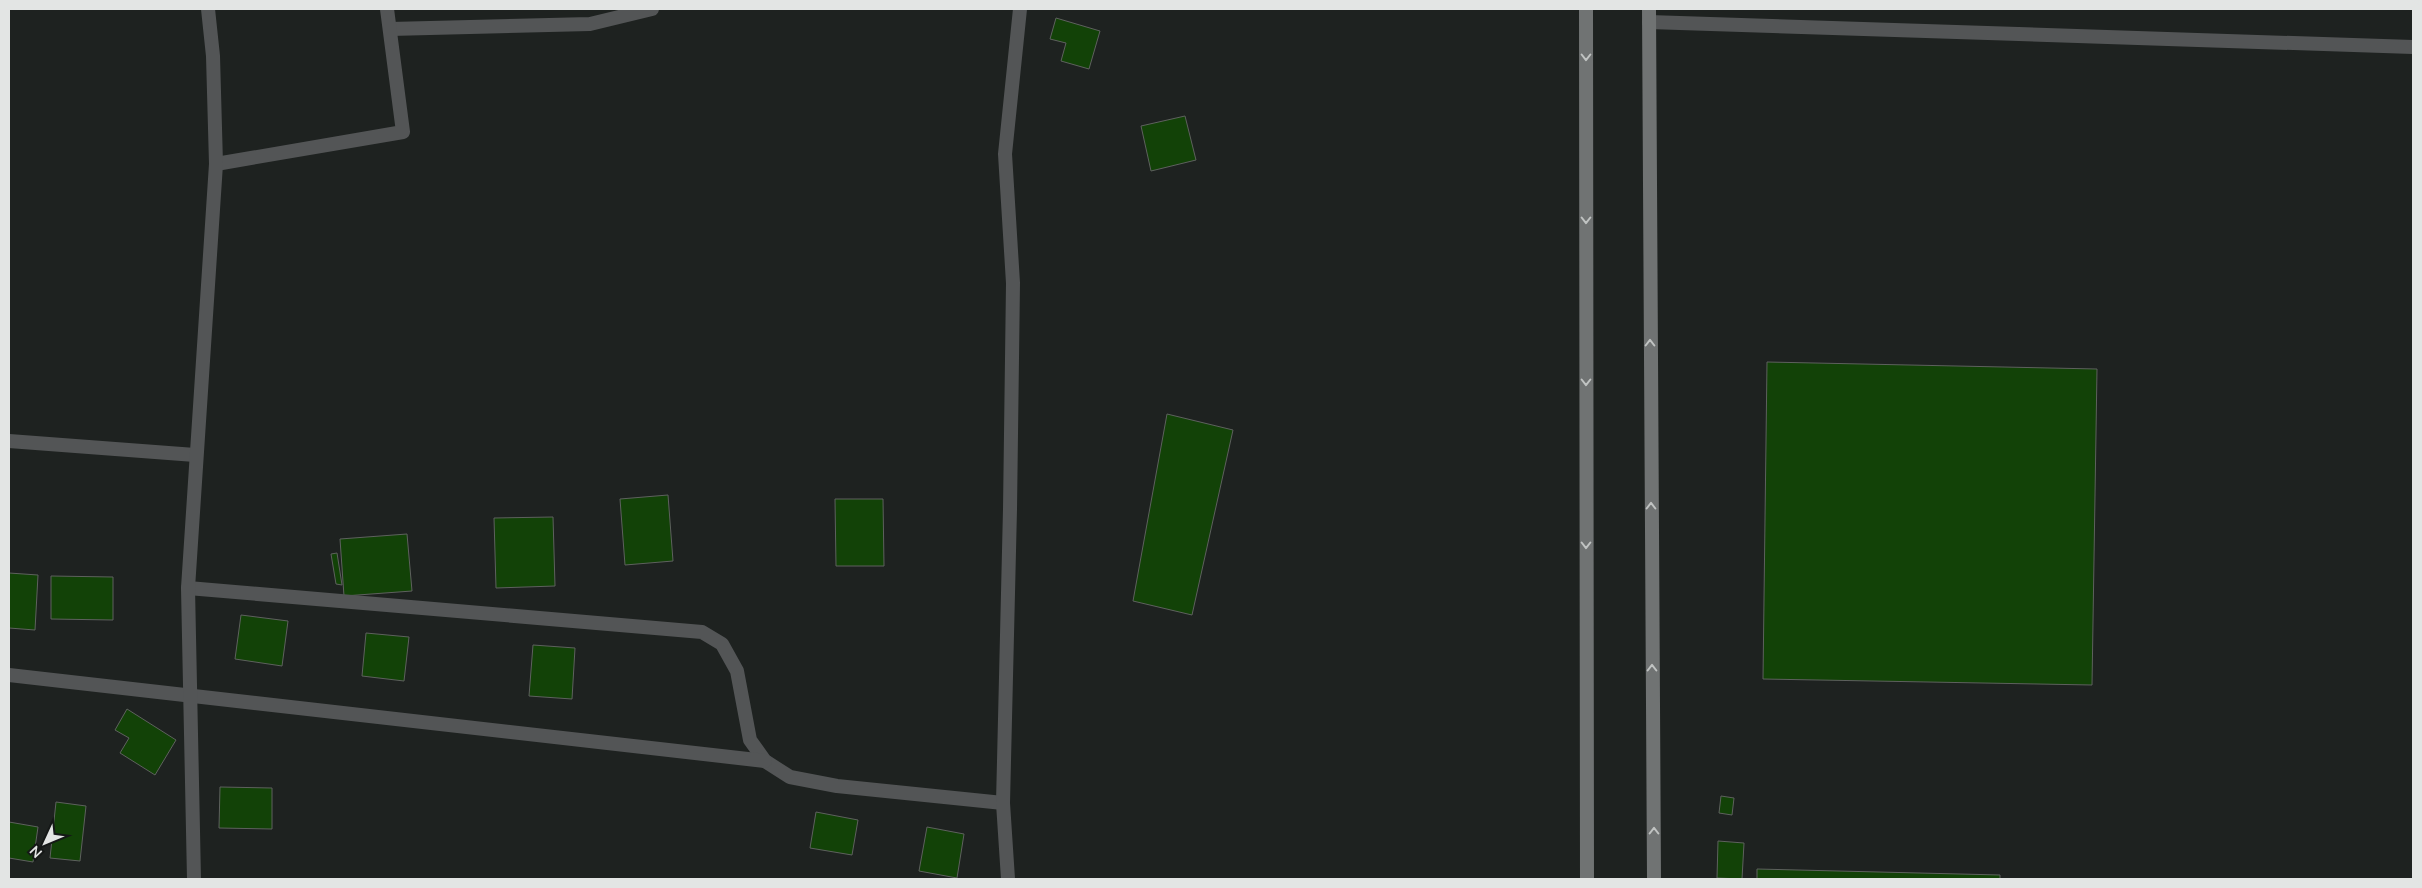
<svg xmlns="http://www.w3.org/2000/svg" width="2422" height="888" viewBox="0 0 2422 888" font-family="'Nunito Sans',sans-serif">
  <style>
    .building { fill: #124207; stroke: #5e615e }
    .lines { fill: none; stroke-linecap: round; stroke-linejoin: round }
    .minor { stroke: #535556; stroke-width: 14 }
    .secondary { stroke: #707373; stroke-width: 14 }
    .oneway { stroke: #c0c3c2 }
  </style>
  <rect width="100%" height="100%" fill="#1e2220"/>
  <g class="building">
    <path d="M1056 18 1100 31 1089 69 1061 61 1066 43 1050 39Z"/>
    <path d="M1185 116 1196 160 1151 171 1141 126Z"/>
    <path d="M1767 362 2097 369 2092 685 1763 679Z"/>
    <path d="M1167 414 1233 430 1192 615 1133 601Z"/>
    <path d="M668 495 673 561 625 565 620 499Z"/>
    <path d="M835 499H883L884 566H836Z"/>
    <path d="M553 517 555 586 496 588 494 518Z"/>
    <path d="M407 534 412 591 344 596 340 539Z"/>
    <path d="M337 553 342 585 336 584 331 554Z"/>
    <path d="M9 573 38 575 35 630 9 628Z"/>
    <path d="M51 576 113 577V620L51 619Z"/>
    <path d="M241 615 288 621 282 666 235 659Z"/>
    <path d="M366 633 409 637 404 681 362 676Z"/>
    <path d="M533 645 575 648 572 699 529 696Z"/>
    <path d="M127 709 176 740 155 775 120 753 129 738 115 730Z"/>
    <path d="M220 787 272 788V829L219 828Z"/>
    <path d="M1721 796 1734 798 1732 815 1719 813Z"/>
    <path d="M56 802 86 806 80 861 50 858Z"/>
    <path d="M816 812 858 820 852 855 810 848Z"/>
    <path d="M9 822 38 827 33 862 9 858Z"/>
    <path d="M927 827 964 834 957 878 919 871Z"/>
    <path d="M1718 841 1744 843 1742 879 1717 878Z"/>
    <path d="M1757 869 2000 875V879H1757Z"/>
  </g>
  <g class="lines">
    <g class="minor">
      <path d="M1649 22 2413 47"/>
      <path d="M390 29 590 24 652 9"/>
      <path d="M216 164 403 132 387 9"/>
      <path d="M9 441 195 455"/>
      <path d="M188 588 702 632 722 644 737 671 750 740 765 761 790 777 837 786 1003 803"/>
      <path d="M9 675 765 761"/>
      <path d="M194 879 188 588 216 164 213 56 208 9"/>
      <path d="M1008 879 1003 803 1010 509 1013 283 1005 154 1020 9"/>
    </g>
    <g class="secondary">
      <path d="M1586 9 1587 879"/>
      <path d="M1649 9 1654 879"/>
    </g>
  </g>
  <defs><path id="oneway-chevron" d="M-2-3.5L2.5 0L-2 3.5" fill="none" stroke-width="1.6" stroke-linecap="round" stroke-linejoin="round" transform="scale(1.25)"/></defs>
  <g class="oneway">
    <use href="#oneway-chevron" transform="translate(1586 57) rotate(90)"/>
    <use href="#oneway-chevron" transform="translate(1586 220) rotate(90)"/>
    <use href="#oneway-chevron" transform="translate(1650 343) rotate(-90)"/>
    <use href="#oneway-chevron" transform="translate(1586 382) rotate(90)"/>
    <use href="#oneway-chevron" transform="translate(1651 506) rotate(-90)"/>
    <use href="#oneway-chevron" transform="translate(1586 545) rotate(90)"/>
    <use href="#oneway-chevron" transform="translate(1652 668) rotate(-90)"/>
    <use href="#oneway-chevron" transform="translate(1654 831) rotate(-90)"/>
  </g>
  <rect width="2422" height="888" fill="none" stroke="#e3e5e4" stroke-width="20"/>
  <g transform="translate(45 843) rotate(226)" stroke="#151817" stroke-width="4" paint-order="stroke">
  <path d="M0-4L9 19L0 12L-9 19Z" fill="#e3e5e4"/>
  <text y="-8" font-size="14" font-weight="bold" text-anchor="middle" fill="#e3e5e4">N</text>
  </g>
</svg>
